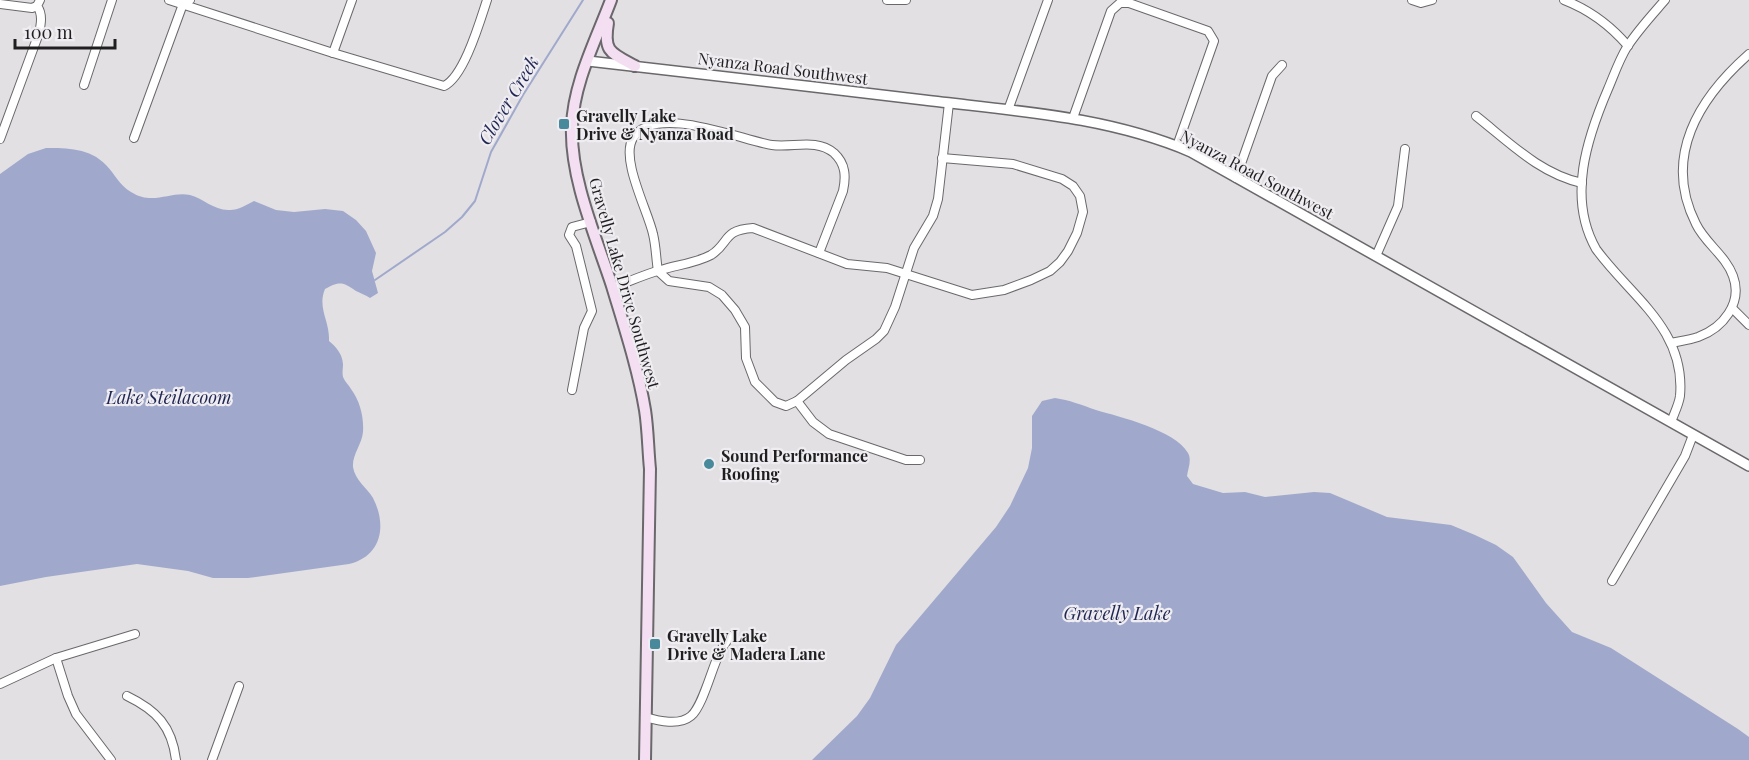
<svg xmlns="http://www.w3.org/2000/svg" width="1749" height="760" viewBox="0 0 1749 760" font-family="'Playfair Display',serif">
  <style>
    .water { fill: #a0a9cc }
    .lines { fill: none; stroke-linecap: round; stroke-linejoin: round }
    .stream { stroke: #a0a9cc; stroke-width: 2 }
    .minor-casing { stroke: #6a686b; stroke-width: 10 }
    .tertiary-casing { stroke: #6a686b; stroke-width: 12 }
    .secondary-casing { stroke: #6a686b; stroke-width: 14 }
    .minor { stroke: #fff; stroke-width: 8 }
    .tertiary { stroke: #fff; stroke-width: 9 }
    .secondary { stroke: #f3def2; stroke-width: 10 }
    .poi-dot { fill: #48899b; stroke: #efedf1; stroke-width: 2 }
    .labels { text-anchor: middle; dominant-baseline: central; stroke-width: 4.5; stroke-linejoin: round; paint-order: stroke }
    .street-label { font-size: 16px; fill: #201f20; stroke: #efedf1 }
    .poi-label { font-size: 16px; font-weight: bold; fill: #201f20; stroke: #efedf1; text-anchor: start }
    .water-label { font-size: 18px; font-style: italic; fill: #1f2653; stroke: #efedf1 }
  </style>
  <rect width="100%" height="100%" fill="#e2e0e3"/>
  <g class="water">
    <path d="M46 148C67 148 90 148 106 165 115 174 119 185 131 192 153 206 170 191 190 195 202 198 214 210 228 210 237 211 246 205 254 201L276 210 294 212 325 209 343 211 356 220 366 231 376 253 372 271 378 293 370 298C366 295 360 293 356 291 343 282 340 281 325 289 317 308 330 321 329 341 336 347 342 353 343 364 343 369 342 372 343 377 345 382 349 385 351 389 360 401 364 417 363 432 362 444 352 455 353 467 355 480 367 488 373 498 387 525 382 556 349 564L248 578H213L188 571 137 564 46 577 0 586V174L28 154Z"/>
    <path d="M1055 398C1069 400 1082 405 1096 410 1120 417 1175 430 1188 453 1192 460 1188 469 1187 476L1193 484 1223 493 1245 492 1265 497 1314 492 1330 493 1387 517 1451 525 1475 535 1496 545 1513 557 1546 603 1572 632 1611 648 1738 729 1749 737V760H812L857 716 870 698 896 645 996 527 1010 506 1028 468 1032 448V416L1042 401Z"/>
  </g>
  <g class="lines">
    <path class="stream" d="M375 280 445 232 462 217 475 201 491 152 523 95 583 0"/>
    <g class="minor-casing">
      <g id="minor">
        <path d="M169 0 333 53 444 86C464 77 480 21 487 0"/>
        <path d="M887 0H906"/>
        <path d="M1412 0 1421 3 1432 0"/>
        <path d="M1564 0C1590 10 1610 25 1628 46"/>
        <path d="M1665 0C1652 15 1638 30 1627 47 1619 60 1614 75 1608 89 1587 138 1567 198 1596 249 1630 296 1686 329 1680 396 1679 404 1674 414 1671 422"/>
        <path d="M0 4 32 8 37 6"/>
        <path d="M333 53 352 0"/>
        <path d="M84 85 112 0"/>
        <path d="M1008 110 1048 0"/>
        <path d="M1476 116C1509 142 1540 174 1582 183"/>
        <path d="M1073 118 1111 11 1120 3H1129L1208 31 1214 41 1177 146"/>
        <path d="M134 138 183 4 190 0"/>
        <path d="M0 139 39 33C41 24 43 14 37 6L40 0"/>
        <path d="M1236 178 1272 76 1282 65"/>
        <path d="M819 253 843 191C846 177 846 164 834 153 816 138 793 148 772 145 741 140 656 103 633 138 620 159 648 211 653 234 656 246 656 259 658 271L669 281 709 287 722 295 735 310 745 327 746 358 755 382 775 402 786 406 797 401 846 360 876 339 884 331 895 307 914 248 933 216 938 199 949 103"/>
        <path d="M1376 256 1398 206 1405 149"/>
        <path d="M612 288C628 282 645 274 661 270 677 265 696 263 711 255 730 243 722 230 753 228L847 264 887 268 972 295 1004 290 1031 280 1050 271 1060 262 1068 251 1077 233 1083 212 1080 196 1073 186 1062 179 1013 164 942 158"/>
        <path d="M1732 308 1749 325"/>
        <path d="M1671 343C1680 341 1689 340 1698 337 1723 328 1743 303 1733 276 1726 256 1705 243 1696 224 1662 157 1699 98 1749 54"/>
        <path d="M572 390 584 328 592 311 576 246 569 235 572 227 591 222"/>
        <path d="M797 401 813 422 829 434 906 460H920"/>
        <path d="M1612 581 1685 456 1693 435"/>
        <path d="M56 658 68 696 76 714 111 760"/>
        <path d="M0 684 56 658 135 634"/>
        <path d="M127 696C156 710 172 726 176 760"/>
        <path d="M645 717C659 721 679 726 691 716 703 706 712 667 720 652 723 646 727 641 730 636"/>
        <path d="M212 760 239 686"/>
      </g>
    </g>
    <g class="tertiary-casing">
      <path id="tertiary" d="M588 61C700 73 812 87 924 100 1014 111 1107 116 1191 152L1749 466"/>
    </g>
    <g class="secondary-casing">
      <g id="secondary">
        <path d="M611 0C596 40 573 84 572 127 570 178 596 237 612 286 624 326 638 368 645 410 648 429 648 449 650 469L645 760"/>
        <path d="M608 23C603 52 611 53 635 66"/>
      </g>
    </g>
    <use href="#minor" class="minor"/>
    <use href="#tertiary" class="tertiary"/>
    <use href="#secondary" class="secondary"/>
  </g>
  <g class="poi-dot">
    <rect x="558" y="118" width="12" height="12" rx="3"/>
    <circle cx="709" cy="464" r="6"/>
    <rect x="649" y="638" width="12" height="12" rx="3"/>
  </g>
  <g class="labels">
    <g class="street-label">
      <text transform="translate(783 68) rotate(7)">Nyanza Road Southwest</text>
      <text transform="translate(1257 174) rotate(28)">Nyanza Road Southwest</text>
      <text transform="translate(625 283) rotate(74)">Gravelly Lake Drive Southwest</text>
    </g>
    <g class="poi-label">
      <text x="576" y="115">Gravelly Lake<tspan x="576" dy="18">Drive &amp; Nyanza Road</tspan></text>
      <text x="721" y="455">Sound Performance<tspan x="721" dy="18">Roofing</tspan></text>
      <text x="667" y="635">Gravelly Lake<tspan x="667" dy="18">Drive &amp; Madera Lane</tspan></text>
    </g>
    <g class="water-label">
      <text transform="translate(508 100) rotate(-59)">Clover Creek</text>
      <text x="169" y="397">Lake Steilacoom</text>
      <text x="1117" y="613">Gravelly Lake</text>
    </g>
  </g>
  <path d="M15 39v9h100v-9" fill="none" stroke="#201f20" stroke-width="3"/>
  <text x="24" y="39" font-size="18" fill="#201f20" stroke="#efedf1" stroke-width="4.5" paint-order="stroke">100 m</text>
</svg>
